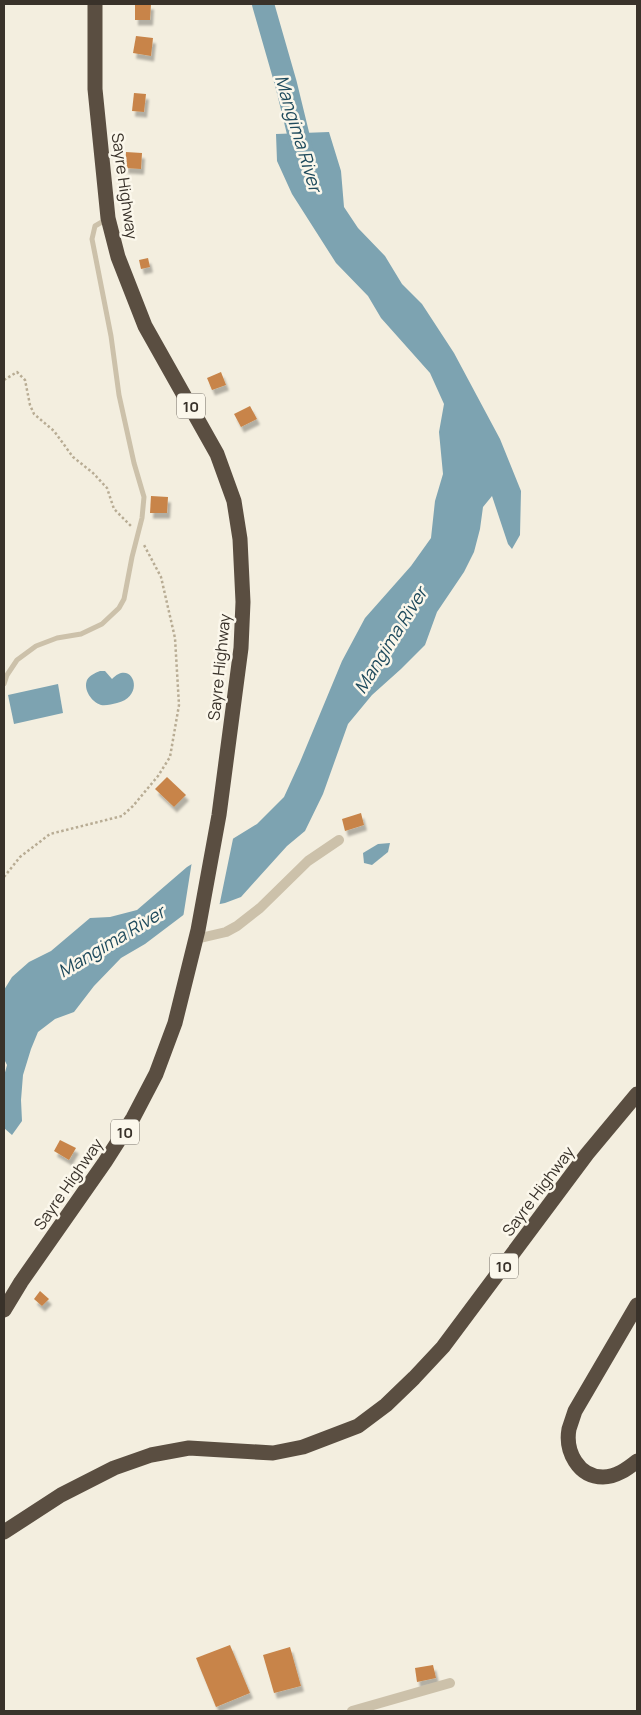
<svg xmlns="http://www.w3.org/2000/svg" width="641" height="1715" viewBox="0 0 641 1715" font-family="Manrope,sans-serif">
  <style>
    .water { fill: #7da3b1 }
    .pier { fill: #f3eedf }
    .lines { fill: none; stroke-linecap: round; stroke-linejoin: round }
    .river { stroke: #7da3b1; stroke-width: 22 }
    .building { fill: #c88448; filter: url(#shadow) }
    .path { stroke: #b8ac94; stroke-width: 2.5; stroke-dasharray: 2.5 2.5; stroke-linecap: butt }
    .lane { stroke: #ccc1aa; stroke-width: 5 }
    .street { stroke: #ccc1aa; stroke-width: 10 }
    .highway { stroke: #5a4e41; stroke-width: 15 }
    .labels { text-anchor: middle; dominant-baseline: central; stroke-width: 5; stroke-linejoin: round; paint-order: stroke }
    .shield { fill: #fbf7eb; stroke: #736d64; stroke-width: 1 }
    .shield-label { font-size: 15px; font-weight: bold; fill: #39322a }
    .street-label { font-size: 16px; fill: #39322a; stroke: #fbf7eb }
    .water-label { font-size: 18px; font-style: italic; fill: #1e4a5c; stroke: #fbf7eb }
  </style>
  <defs>
    <filter id="shadow"><feDropShadow dx="3" dy="5.5" stdDeviation="1" flood-color="#0004"/></filter>
  </defs>
  <rect width="100%" height="100%" fill="#f3eedf"/>
  <g class="water">
    <path d="M329 132 341 171 344 207 358 228 385 256 402 284 422 304 454 353 500 439 521 491 520 535 512 549 508 544 492 496 483 507 480 529 474 552 464 572 437 612 425 645 401 669 372 695 348 724 323 794 305 831 287 846 241 897 225 903 190 910 145 944 121 958 94 986 74 1012 55 1019 38 1032 31 1049 23 1075 21 1100 22 1121 12 1135 4 1128V1076L7 1065 4 1059V990L12 977 29 962 51 951 90 918 110 917 137 910 187 867 257 824 284 797 300 762 342 661 365 618 411 566 431 538 435 501 443 474 439 432 444 404 430 373 381 318 368 296 336 263 292 194 277 161 276 134Z"/>
    <path d="M100 671H105L112 679C132 658 147 696 117 703 112 704 106 706 101 705 92 702 83 690 87 680 90 675 95 673 100 671Z"/>
    <path d="M58 684 63 713 14 724 8 695Z"/>
    <path d="M390 843 388 852 372 865 364 863 363 853 378 844Z"/>
  </g>
  <path class="pier" d="M234 834 219 907 191 913 183 918 192 861Z"/>
  <g class="lines">
    <path class="river" d="M263 4 286 84 305 162"/>
  </g>
  <g class="building">
    <path d="M135 4H151L150 20H135Z"/>
    <path d="M136 36 153 38 151 56 133 53Z"/>
    <path d="M134 93 146 94 144 112 132 111Z"/>
    <path d="M126 152 142 153 141 169 125 168Z"/>
    <path d="M148 258 150 267 141 269 139 260Z"/>
    <path d="M221 372 226 385 212 390 207 378Z"/>
    <path d="M250 406 257 419 241 427 234 414Z"/>
    <path d="M151 496 168 497 167 513H150Z"/>
    <path d="M167 777 186 795 174 807 155 789Z"/>
    <path d="M361 813 364 825 345 831 342 819Z"/>
    <path d="M60 1140 76 1148 69 1160 54 1151Z"/>
    <path d="M40 1291 49 1299 42 1306 34 1299Z"/>
    <path d="M230 1645 250 1693 216 1707 196 1658Z"/>
    <path d="M290 1647 301 1686 274 1693 263 1655Z"/>
    <path d="M433 1665 436 1678 417 1682 415 1668Z"/>
  </g>
  <g class="lines">
    <g class="path">
      <path d="M4 380 17 372 25 380 30 405 34 414 54 431 73 457 93 473 107 488 114 509 131 526"/>
      <path d="M4 877 20 857 50 834 122 816 133 806 158 776 170 757 179 705 175 638 161 577 144 545"/>
    </g>
    <path class="lane" d="M4 684 7 675 17 660 36 646 57 638 81 634 102 624 119 608 124 599 132 557 142 518 144 497 134 463 119 395 111 336 92 239 95 226 107 219"/>
    <g class="street">
      <path d="M196 939 226 932 237 926 260 908 308 861 339 840"/>
      <path d="M352 1711 450 1683"/>
    </g>
    <g class="highway">
      <path d="M637 1305 575 1411C573 1417 571 1423 569 1429 565 1451 578 1477 603 1477 616 1477 627 1469 637 1461"/>
      <path d="M4 1310 21 1282 105 1162 133 1118 156 1074 175 1023 198 930 219 815 241 648 243 602 240 539 234 501 217 454 145 326 118 257 108 218 95 89V4"/>
      <path d="M4 1532 61 1495 114 1468 151 1455 189 1448 273 1453 303 1447 358 1426 386 1405 414 1378 443 1347 587 1154 637 1094"/>
    </g>
  </g>
  <g class="labels">
    <g class="shield">
      <rect x="177" y="393.5" width="28" height="25" rx="4"/>
      <rect x="111" y="1119.5" width="28" height="25" rx="4"/>
      <rect x="490" y="1253.5" width="28" height="25" rx="4"/>
    </g>
    <g class="shield-label">
      <text x="191" y="406">10</text>
      <text x="125" y="1132">10</text>
      <text x="504" y="1266">10</text>
    </g>
    <g class="street-label">
      <text transform="translate(125 186) rotate(82)">Sayre Highway</text>
      <text transform="translate(219 667) rotate(-84)">Sayre Highway</text>
      <text transform="translate(68 1184) rotate(-55)">Sayre Highway</text>
      <text transform="translate(538 1191) rotate(-53)">Sayre Highway</text>
    </g>
    <g class="water-label">
      <text transform="translate(299 133) rotate(73)">Mangima River</text>
      <text transform="translate(390 640) rotate(-58)">Mangima River</text>
      <text transform="translate(111 941) rotate(-31)">Mangima River</text>
    </g>
  </g>
  <rect width="641" height="1715" fill="none" stroke="#39322a" stroke-width="10"/>
</svg>
